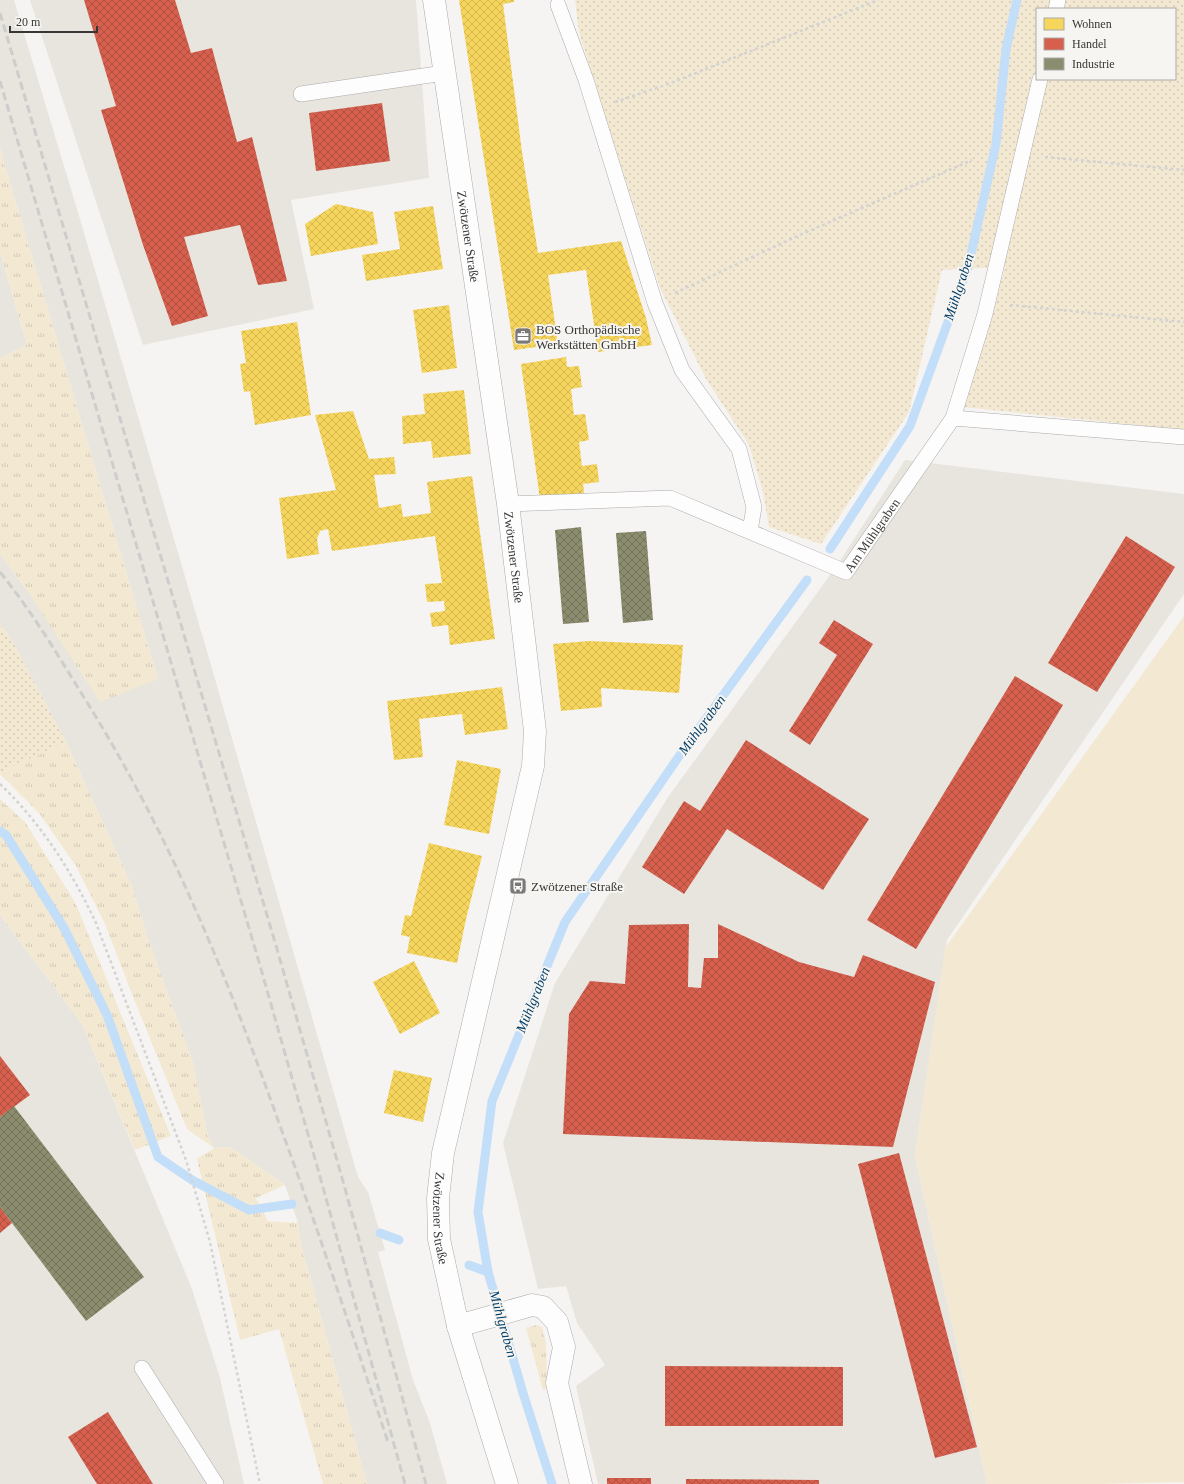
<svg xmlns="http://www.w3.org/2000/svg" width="1184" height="1484" viewBox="0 0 1184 1484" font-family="'Times New Roman',serif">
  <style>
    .built { fill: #e8e5de }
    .grass { fill: url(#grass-tufts) }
    .park { fill: url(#park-dots); fill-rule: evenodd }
    .pitch { fill: #f3e9d2 }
    .homes { fill: url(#homes-cross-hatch) }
    .shops { fill: url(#shops-cross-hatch) }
    .industry { fill: url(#industry-cross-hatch) }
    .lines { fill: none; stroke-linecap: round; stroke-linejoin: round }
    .stream { stroke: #c3def8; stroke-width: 9 }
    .lane-casing { stroke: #acaaa9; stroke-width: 16 }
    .street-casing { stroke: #acaaa9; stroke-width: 23 }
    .path { stroke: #d3d3d3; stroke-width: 2.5; stroke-dasharray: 3 3; stroke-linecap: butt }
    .lane { stroke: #fefdfd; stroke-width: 15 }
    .street { stroke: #fefdfd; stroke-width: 22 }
    .rail { stroke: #cdcdcc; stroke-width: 3; stroke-dasharray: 8 4; stroke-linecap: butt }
    .labels { text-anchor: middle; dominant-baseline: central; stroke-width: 4; stroke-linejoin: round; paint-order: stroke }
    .street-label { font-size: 13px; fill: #373735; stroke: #f7f5f1 }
    .poi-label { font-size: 13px; fill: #373735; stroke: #f7f5f1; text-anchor: start }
    .water-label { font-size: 14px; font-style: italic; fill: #053f69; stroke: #f7f5f1 }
  </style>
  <defs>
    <pattern id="grass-tufts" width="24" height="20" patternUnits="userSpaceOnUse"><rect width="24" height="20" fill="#f3e9d2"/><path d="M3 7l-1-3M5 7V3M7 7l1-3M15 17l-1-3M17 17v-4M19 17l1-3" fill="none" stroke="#d1c8b5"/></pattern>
    <pattern id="park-dots" width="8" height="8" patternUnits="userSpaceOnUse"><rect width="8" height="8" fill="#f3e9d2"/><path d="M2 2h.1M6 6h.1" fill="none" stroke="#d1c8b5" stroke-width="1.8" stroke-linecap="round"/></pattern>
    <pattern id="homes-cross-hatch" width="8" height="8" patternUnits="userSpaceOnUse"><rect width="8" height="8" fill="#f6d55c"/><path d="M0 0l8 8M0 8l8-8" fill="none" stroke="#d4b751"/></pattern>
    <pattern id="shops-cross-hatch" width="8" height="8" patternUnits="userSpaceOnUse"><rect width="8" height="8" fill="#d6604d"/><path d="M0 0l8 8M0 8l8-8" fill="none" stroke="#ae5041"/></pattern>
    <pattern id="industry-cross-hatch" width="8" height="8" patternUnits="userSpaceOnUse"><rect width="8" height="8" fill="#8c8c6e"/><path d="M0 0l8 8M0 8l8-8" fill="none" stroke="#73735b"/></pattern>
  </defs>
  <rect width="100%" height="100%" fill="#f6f4f2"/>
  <g class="built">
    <path d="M0 0H14L77 209 211 665 358 1177 368 1192 385 1250 378 1252 413 1380 430 1423 447 1484H367L301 1245 298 1223 285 1185 230 1147 214 1148 208 1137 193 1063 148 939 131 884 66 742 13 642 0 624V554L29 593 158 679 0 149Z"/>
    <path d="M30 0H416L429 178 291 200 314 309 143 345Z"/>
    <path d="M0 252 27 345 0 358Z"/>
    <path d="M905 460 1184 494V594L947 940 915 1156 987 1484H598L576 1386 605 1365 577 1323 566 1286 538 1289 503 1143 555 983 668 797 836 567Z"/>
    <path d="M0 915 82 1024 192 1289 220 1378 244 1484H0Z"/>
  </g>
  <g class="grass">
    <path d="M0 149 158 679 100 702 29 593 0 554V358L27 345 0 252Z"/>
    <path d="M66 742 131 884 148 939 193 1063 208 1137 214 1148 230 1147 285 1185 256 1198 268 1221 298 1223 301 1245 367 1484H323L279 1329 240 1340 197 1159 214 1148 187 1129 137 1007 105 924 76 866 39 813 0 774V772Z"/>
    <path d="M0 799 25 822 75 902 171 1136 135 1150 82 1024 0 915Z"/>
    <path d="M537 1325 542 1327 546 1343 547 1388 543 1390 526 1328Z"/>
  </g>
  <g class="park">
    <path d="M575 0H1184V430L963 407 993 314 1005 267 942 270 909 412 821 544 769 527 763 492 749 445 706 379 660 288 579 33ZM1037 9H1175V79H1037Z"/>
    <path d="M0 624 13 642 66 742 0 772Z"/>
  </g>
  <path class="pitch" d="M1184 616V1482L1098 1484H987L915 1156 945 948Z"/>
  <g class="homes">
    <path d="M459 0H514V2L503 4 522 152 538 253 621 241 646 318 652 345 598 352 586 270 548 275 558 344 514 350Z"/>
    <path d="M336 204 373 212 378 244 311 256 305 224Z"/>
    <path d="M433 206 443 269 366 281 362 255 400 249 394 212Z"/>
    <path d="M449 305 457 368 422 373 413 310Z"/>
    <path d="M297 322 311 415 255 425 250 391 244 392 240 364 246 363 241 331Z"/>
    <path d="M566 357 567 367 579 366 582 387 571 389 574 415 585 414 589 440 579 442 582 466 597 464 599 482 583 484 584 493 540 499 521 364Z"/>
    <path d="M464 390 471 454 433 458 431 441 403 444 402 416 425 414 423 394Z"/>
    <path d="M353 411 369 459 394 457 396 474 374 475 379 508 401 504 403 517 431 513 427 482 472 476 495 639 450 645 448 625 432 627 430 613 445 611 444 601 427 602 425 584 442 583 435 536 332 551 328 529 320 531 317 539 319 554 287 559 279 498 336 490 315 415Z"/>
    <path d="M589 641 683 645 679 693 601 688 602 707 561 711 553 644Z"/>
    <path d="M502 687 508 729 465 735 462 714 419 719 423 757 394 760 387 701Z"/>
    <path d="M457 760 501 769 489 834 444 825Z"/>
    <path d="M429 843 482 856 466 919 457 963 407 953 410 937 401 935 405 915 411 916Z"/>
    <path d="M414 961 440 1013 400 1034 373 982Z"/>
    <path d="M394 1070 432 1078 423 1122 384 1113Z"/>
  </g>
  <g class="shops">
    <path d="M84 0H175L191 53 212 48 237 142 252 137 287 281 258 285 240 225 184 237 208 316 172 326 143 245 101 110 116 106Z"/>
    <path d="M382 103 390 161 316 171 309 113Z"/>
    <path d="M1126 536 1175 567 1097 692 1048 663Z"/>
    <path d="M834 620 873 644 810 745 789 731 837 655 819 643Z"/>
    <path d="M1015 676 1063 705 916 949 867 920Z"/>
    <path d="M746 740 869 819 823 890 727 829 684 894 642 867 684 801 700 811Z"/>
    <path d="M689 924 688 987 701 988 704 958H718V924L799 962 854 977 863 955 935 982 893 1147 563 1134 569 1014 590 981 625 984 629 925Z"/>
    <path d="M0 1056 30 1095 0 1117Z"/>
    <path d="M899 1153 977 1447 935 1458 858 1164Z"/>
    <path d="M0 1207 12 1223 0 1233Z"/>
    <path d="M665 1366 843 1367V1426H665Z"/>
    <path d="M108 1412 153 1484H97L68 1437Z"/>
    <rect x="607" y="1478" width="44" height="6"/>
    <path d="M686 1479 819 1480V1484H686Z"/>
  </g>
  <g class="industry">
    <path d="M581 527 589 622 563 624 555 530Z"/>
    <path d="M646 531 653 620 623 623 616 533Z"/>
    <path d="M14 1106 144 1277 86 1321 0 1207V1117Z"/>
  </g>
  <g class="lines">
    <g class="stream">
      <path d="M830 549 910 426 968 267 996 144 1006 49 1017 0"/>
      <path d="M0 831 6 835 64 928 107 1015 158 1157 192 1180 249 1210 292 1204"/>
      <path d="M380 1233 399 1240"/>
      <path d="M469 1265 488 1272"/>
      <path d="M552 1484 523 1393 488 1272 478 1212 492 1101 565 922 684 749 807 580"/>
    </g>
    <g class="lane-casing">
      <g id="lane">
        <path d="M558 5 586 80 655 303 682 370 739 449 754 507 750 531"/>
        <path d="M1056 9 1058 0"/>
        <path d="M301 94 444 73"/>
        <path d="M953 418 985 314 1040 79"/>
        <path id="s1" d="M508 504 670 498 846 572 953 418 1184 437"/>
        <path d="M142 1368 216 1484"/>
      </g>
    </g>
    <g class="street-casing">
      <g id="street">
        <path id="s2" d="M434 0 508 504 535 731 533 766 443 1153 438 1198 439 1239 458 1326 507 1484"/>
        <path d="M458 1326 532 1305 543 1307 557 1322 564 1347 557 1383 581 1484"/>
      </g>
    </g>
    <g class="path">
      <path d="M615 102 671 83 878 0"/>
      <path d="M1045 157 1184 170"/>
      <path d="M675 293 793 238 972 160"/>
      <path d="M1010 305 1184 322"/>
      <path d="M0 784C41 823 72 872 96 923L186 1160 210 1242 260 1484"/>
    </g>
    <use href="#lane" class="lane"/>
    <use href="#street" class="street"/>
    <g class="rail">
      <path d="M0 13 277 949 344 1185 426 1484"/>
      <path d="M0 81 259 962 319 1173 405 1484"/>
      <path d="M0 572C28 607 52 645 75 683 120 754 159 827 193 904 225 975 253 1050 279 1123 318 1229 353 1336 388 1442"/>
    </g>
  </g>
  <defs>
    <g id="office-square" transform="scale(0.9)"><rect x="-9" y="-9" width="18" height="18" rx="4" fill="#7a7977" stroke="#f7f5f1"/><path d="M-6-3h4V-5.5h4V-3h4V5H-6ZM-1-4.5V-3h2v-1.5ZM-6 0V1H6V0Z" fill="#fff"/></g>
    <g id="bus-square" transform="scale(0.9)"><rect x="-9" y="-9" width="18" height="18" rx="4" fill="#7a7977" stroke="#f7f5f1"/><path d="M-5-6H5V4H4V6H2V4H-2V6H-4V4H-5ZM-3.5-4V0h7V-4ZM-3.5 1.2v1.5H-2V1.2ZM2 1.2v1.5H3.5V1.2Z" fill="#fff"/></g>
  </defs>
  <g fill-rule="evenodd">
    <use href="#office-square" x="523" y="336"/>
    <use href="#bus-square" x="518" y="886"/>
  </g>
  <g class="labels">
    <g class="street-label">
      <text stroke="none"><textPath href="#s2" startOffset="239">Zwötzener Straße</textPath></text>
      <text stroke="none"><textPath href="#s1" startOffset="398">Am Mühlgraben</textPath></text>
      <text stroke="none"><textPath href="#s2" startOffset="563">Zwötzener Straße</textPath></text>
      <text stroke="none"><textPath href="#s2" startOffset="1236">Zwötzener Straße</textPath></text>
    </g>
    <g class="poi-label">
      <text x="536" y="329">BOS Orthopädische<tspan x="536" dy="15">Werkstätten GmbH</tspan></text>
      <text x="531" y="886">Zwötzener Straße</text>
    </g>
    <g class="water-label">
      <text transform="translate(959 287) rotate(-72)">Mühlgraben</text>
      <text transform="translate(702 725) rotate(-54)">Mühlgraben</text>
      <text transform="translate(533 1000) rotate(-68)">Mühlgraben</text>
      <text transform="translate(503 1324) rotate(74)">Mühlgraben</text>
    </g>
  </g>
  <rect x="1036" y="8" width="140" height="72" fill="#f7f5f1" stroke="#aaa9a6"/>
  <rect x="1044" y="18" width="20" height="12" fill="#f6d55c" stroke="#aaa9a6"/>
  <text x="1072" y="28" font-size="12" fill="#373735">Wohnen</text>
  <rect x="1044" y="38" width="20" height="12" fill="#d6604d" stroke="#aaa9a6"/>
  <text x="1072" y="48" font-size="12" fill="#373735">Handel</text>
  <rect x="1044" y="58" width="20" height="12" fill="#8c8c6e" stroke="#aaa9a6"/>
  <text x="1072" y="68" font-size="12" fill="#373735">Industrie</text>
  <path d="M10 26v6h87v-6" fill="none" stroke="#373735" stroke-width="2"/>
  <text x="16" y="26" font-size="12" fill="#373735" stroke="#f7f5f1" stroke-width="3" paint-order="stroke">20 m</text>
</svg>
